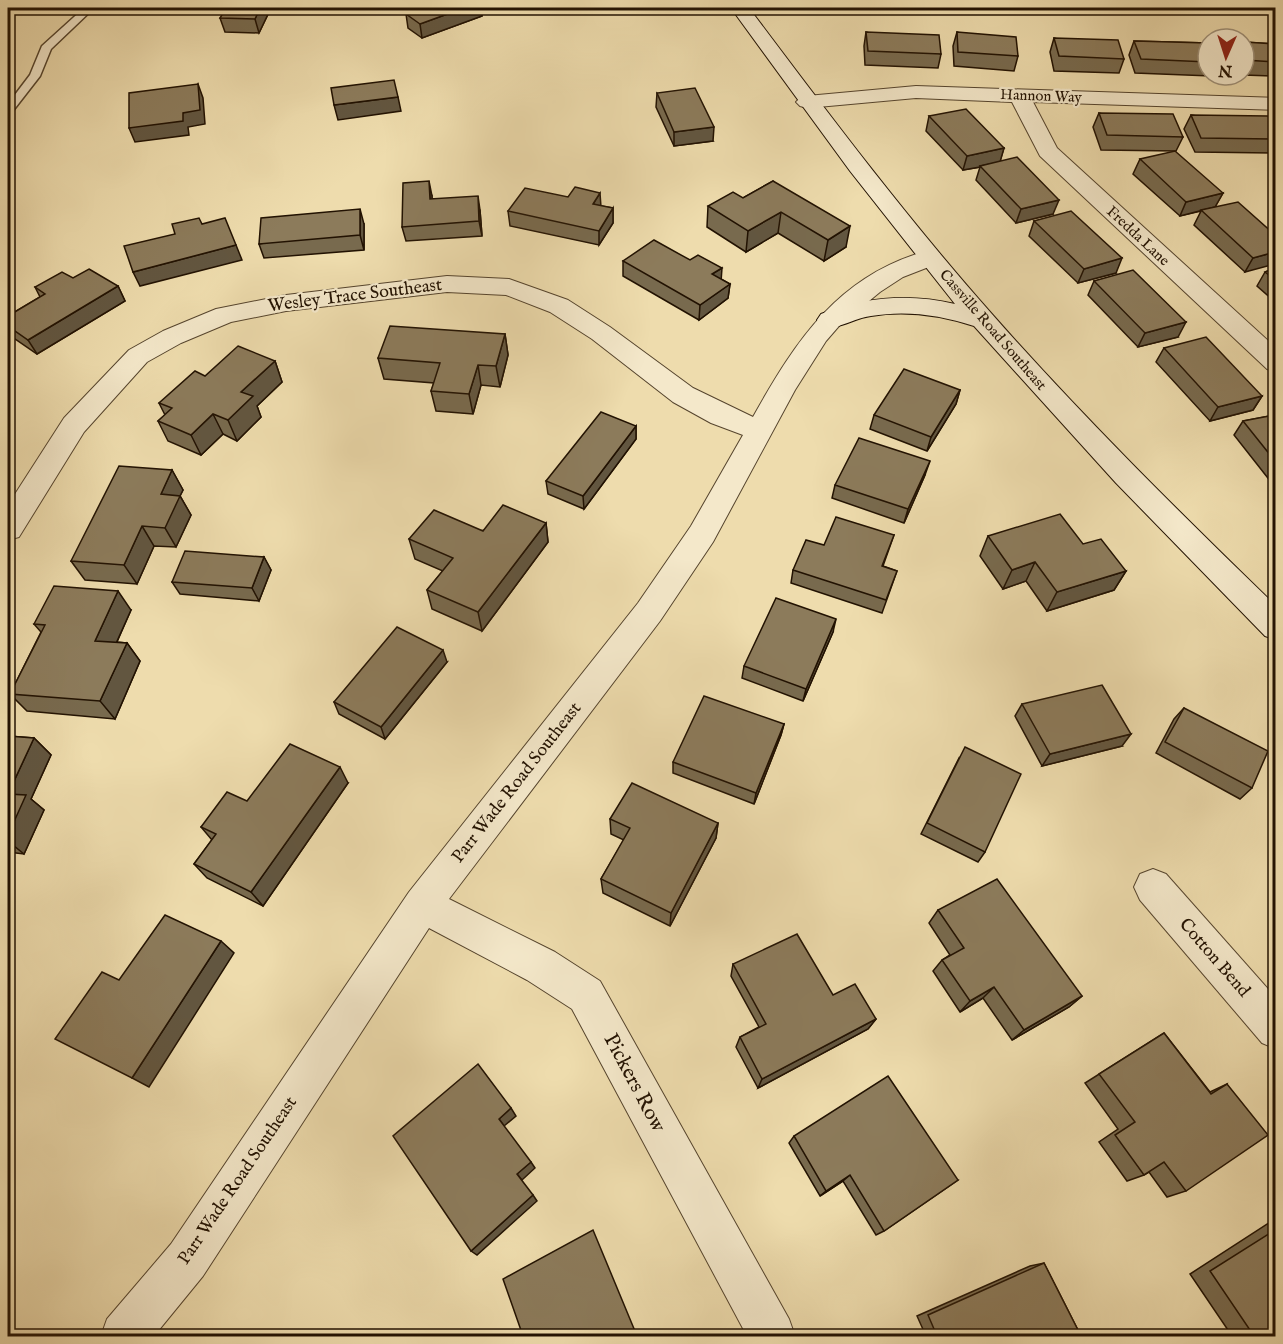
<svg xmlns="http://www.w3.org/2000/svg" width="1283" height="1344" viewBox="0 0 1283 1344" font-family="'IM FELL English',serif">
  <style>
    .lines { fill: none; stroke-linecap: round; stroke-linejoin: round }
    .lane-casing { stroke: #55442d; stroke-width: 3 }
    .street-casing { stroke: #55442d; stroke-width: 2 }
    .secondary-casing { stroke: #221202; stroke-width: 2 }
    .lane { fill: #f4e8ca; fill-rule: evenodd }
    .street { fill: #f4e8ca; fill-rule: evenodd }
    .secondary { fill: #f4e8ca; fill-rule: evenodd }
    .wall { fill: #786a4e; stroke: #221202; stroke-width: 1.5 }
    .shaded-wall { fill: #625640; stroke: #221202; stroke-width: 1.5 }
    .building { fill: #8c7b5b; stroke: #221202; stroke-width: 1.5 }
    .labels { text-anchor: middle; dominant-baseline: central; stroke-width: 4.5; stroke-linejoin: round; paint-order: stroke }
    .far-street-label { font-size: 15px; fill: #221202; stroke: #f4e8ca }
    .street-label { font-size: 18px; fill: #221202; stroke: #f4e8ca }
    .near-street-label { font-size: 21px; fill: #221202; stroke: #f4e8ca }
  </style>
  <rect width="100%" height="100%" fill="#eedcad"/>
  <filter id="stains"><feTurbulence type="fractalNoise" baseFrequency=".00333" numOctaves="4"/><feColorMatrix values="0 0 0 0 .2 0 0 0 0 .09 0 0 0 0 .02 0 0 0 .5 -.17"/></filter>
  <radialGradient id="worn" r=".72"><stop offset=".6" stop-color="#630" stop-opacity="0"/><stop offset="1" stop-color="#630" stop-opacity=".3"/></radialGradient>
  <g class="lines">
    <g class="lane-casing">
      <path id="lane" d="M84 8H94L51 49 40 76 12 112 8 113V104L30 75 42 46Z"/>
    </g>
    <g class="street-casing">
      <g id="street">
        <path d="M916 86 1276 98V110L1033 102 1057 148 1276 348V372L1267 369 1040 156 1012 102 916 98 807 108 800 106 796 102 800 98 807 96Z"/>
        <path d="M930 250 939 253 942 258 939 263 903 277 880 292 839 326 826 341 795 390 713 542 660 621 449 899 555 952 600 981 789 1319 795 1336H747L572 1009 527 980 429 928 203 1276 154 1336H101L107 1319 171 1244 409 892 638 603 691 526 743 435 711 423 673 402 592 339 550 312 506 295 447 292 286 311 231 322 181 343 147 362 84 432 19 537 8 540V505L64 418 129 350 163 331 216 309 286 295 447 276 509 279 568 300 610 327 693 388 753 417C796 340 839 274 930 250Z"/>
        <path d="M1153 869 1166 874 1276 998V1049L1262 1043 1140 900 1134 887 1140 874Z"/>
      </g>
    </g>
    <g class="secondary-casing">
      <path id="secondary" d="M731 8H749C827 112 905 216 991 313 1081 415 1178 511 1276 606V640L1265 636 1116 483 974 326C940 315 906 310 871 316 853 318 838 331 821 326L817 320 821 314C865 297 909 293 955 304L850 171Z"/>
    </g>
    <use href="#lane" class="lane"/>
    <use href="#street" class="street"/>
    <use href="#secondary" class="secondary"/>
  </g>
  <g class="wall">
    <path d="M271 8 259 33 225 32 220 18Z"/>
    <path d="M422 8H481L482 16 422 38 408 28 406 14Z"/>
    <path d="M866 32 941 54 938 68 865 65 864 46Z"/>
    <path d="M957 32 1018 56 1014 71 954 66 953 46Z"/>
    <path d="M1054 38 1124 59 1119 73 1054 71 1050 52Z"/>
    <path d="M1134 41 1208 43V75H1211V76L1135 73 1129 55Z"/>
    <path d="M1244 42 1275 44V76L1244 75Z"/>
    <path d="M657 93 713 141 674 146 656 107Z"/>
    <path d="M1099 113 1183 137 1176 151 1101 150 1093 127Z"/>
    <path d="M1191 115 1275 130V148L1273 153 1195 152 1184 129Z"/>
    <path d="M929 116 1004 148 1000 161 1053 214 1016 223 976 180 980 167 963 170 926 131Z"/>
    <path d="M1140 159 1223 193 1215 207 1275 235 1245 272 1194 225 1201 211 1180 216 1133 174Z"/>
    <path d="M773 181 846 247 824 261 778 233 746 252 707 227 708 206 743 198Z"/>
    <path d="M432 196V199L480 210 482 236 406 241 402 227Z"/>
    <path d="M601 206 613 208V223L599 245 510 226 508 211Z"/>
    <path d="M1034 221 1116 273 1078 283 1029 236Z"/>
    <path d="M364 224V250L264 258 259 244Z"/>
    <path d="M623 261 721 279 730 284 728 298 699 320 623 276Z"/>
    <path d="M1275 268V302L1257 286 1265 272Z"/>
    <path d="M1094 281 1178 337 1138 347 1088 295Z"/>
    <path d="M118 286 125 301 37 354 8 334V316L40 297 35 287Z"/>
    <path d="M505 334 508 355 500 387 481 385 473 414 436 411 431 391 434 383 384 379 378 358Z"/>
    <path d="M1164 348 1262 396 1253 410 1210 421 1156 362Z"/>
    <path d="M275 361 282 382 257 406 261 417 237 441 223 434 201 455 168 441 158 421 165 415 159 403 205 376Z"/>
    <path d="M960 390 956 404 927 451 870 429 874 415Z"/>
    <path d="M1275 415V487L1234 435 1243 421Z"/>
    <path d="M636 426V439L584 509 548 494 546 481Z"/>
    <path d="M172 470 183 490 180 496 191 515 176 547 154 546 137 584 85 580 71 561Z"/>
    <path d="M925 475 904 523 832 498 835 485Z"/>
    <path d="M546 523 548 542 482 631 432 609 427 590 443 571 415 559 409 539Z"/>
    <path d="M894 535 883 566 897 571 882 613 791 583 793 570 824 545Z"/>
    <path d="M988 536 1083 544 1126 571 1114 590 1047 611 1026 581 1003 589 980 556Z"/>
    <path d="M264 557 271 570 259 601 180 594 172 582Z"/>
    <path d="M131 610 117 642 127 643 140 661 115 719 27 711 10 694 41 632 34 624Z"/>
    <path d="M833 632 803 701 742 678 744 666Z"/>
    <path d="M447 662 385 739 339 714 334 702Z"/>
    <path d="M1022 704 1122 746 1042 766 1015 716Z"/>
    <path d="M1184 708 1252 788 1240 799 1156 753 1174 719Z"/>
    <path d="M784 724 781 735 754 804 673 773V762Z"/>
    <path d="M8 736 34 738 51 755 31 799 44 810 24 854 8 852Z"/>
    <path d="M959 758 985 852 978 862 921 834Z"/>
    <path d="M348 783 263 906 207 878 194 864 212 840 201 827 247 801Z"/>
    <path d="M610 819 718 823 716 838 670 926 603 893 601 879 624 840 611 834Z"/>
    <path d="M1275 839V846L1272 842Z"/>
    <path d="M938 910 1082 996 1069 1007 1012 1040 983 998 960 1012 933 971 942 960 950 955 929 923Z"/>
    <path d="M733 964 833 995 876 1019 868 1029 758 1088 736 1047 740 1037 759 1027 731 976Z"/>
    <path d="M1164 1033 1210 1092 1227 1084 1186 1191 1167 1197 1149 1172 1144 1175 1127 1181 1099 1142 1118 1129 1085 1083Z"/>
    <path d="M794 1136 958 1180 884 1231 876 1235 843 1181 820 1196 789 1143Z"/>
    <path d="M1275 1219V1336H1232L1190 1274Z"/>
    <path d="M1044 1263 1081 1336H926L917 1316 1030 1266Z"/>
  </g>
  <g class="shaded-wall">
    <path d="M260 8H271L259 33 255 19Z"/>
    <path d="M464 8H481L482 16 422 38 420 24Z"/>
    <path d="M198 84 203 98 205 124 188 127 189 135 135 142 129 128 183 113Z"/>
    <path d="M398 97 401 111 338 120 334 105Z"/>
    <path d="M714 127 713 141 674 146V132Z"/>
    <path d="M1004 148 1000 162 980 166V167L963 170 967 156Z"/>
    <path d="M429 181 432 196V214L430 199Z"/>
    <path d="M600 193 601 207 593 204Z"/>
    <path d="M1223 193 1215 207 1180 216 1186 202Z"/>
    <path d="M478 196 480 210 482 236 479 221Z"/>
    <path d="M1059 200 1053 214 1016 223 1021 209Z"/>
    <path d="M613 208V223L599 245V231Z"/>
    <path d="M360 209 364 224V250L360 235Z"/>
    <path d="M781 212 778 233 746 252 748 231Z"/>
    <path d="M850 226 846 247 824 261 828 240Z"/>
    <path d="M236 245 242 260 140 286 133 272Z"/>
    <path d="M1275 252V264L1245 272 1253 258Z"/>
    <path d="M1122 258 1116 273 1078 283 1084 269Z"/>
    <path d="M722 268 721 282 712 274Z"/>
    <path d="M730 284 728 298 699 320 700 305Z"/>
    <path d="M118 286 125 301 37 354 28 340Z"/>
    <path d="M1186 322 1178 337 1138 347 1145 333Z"/>
    <path d="M505 334 508 355 500 387 496 366Z"/>
    <path d="M275 361 282 382 257 406 261 417 237 441 228 420 241 392Z"/>
    <path d="M478 365 481 385 473 414 469 394Z"/>
    <path d="M960 390 956 404 927 451 931 437Z"/>
    <path d="M1262 396 1253 410 1210 421 1218 407Z"/>
    <path d="M213 414 223 434 201 455 191 435Z"/>
    <path d="M636 426V439L584 509 583 496Z"/>
    <path d="M930 461 925 475 904 523 908 509Z"/>
    <path d="M172 470 183 490 180 496 191 515 176 547 165 528 161 494Z"/>
    <path d="M546 523 548 542 482 631 478 612Z"/>
    <path d="M142 526 154 546 137 584 124 565Z"/>
    <path d="M264 557 271 570 259 601 252 588Z"/>
    <path d="M1035 562 1026 581 1003 589 1012 570Z"/>
    <path d="M1126 571 1114 590 1047 611 1057 592Z"/>
    <path d="M118 591 131 610 109 659 95 641Z"/>
    <path d="M836 619 833 632 803 701 806 689Z"/>
    <path d="M127 643 140 661 115 719 100 701Z"/>
    <path d="M443 650 447 662 385 739 381 727Z"/>
    <path d="M784 724 781 735 754 804 756 793Z"/>
    <path d="M1131 734 1122 746 1042 766 1050 754Z"/>
    <path d="M34 738 51 755 31 799 44 810 24 854 8 841V794Z"/>
    <path d="M340 767 348 783 263 906 251 892Z"/>
    <path d="M718 823 716 838 670 926 671 913Z"/>
    <path d="M221 941 234 953 149 1087 132 1078Z"/>
    <path d="M994 987 983 998 960 1012 970 1001Z"/>
    <path d="M1082 996 1069 1007 1012 1040 1024 1030Z"/>
    <path d="M876 1019 868 1029 758 1088 762 1079Z"/>
    <path d="M511 1108 516 1116 504 1126 499 1119Z"/>
    <path d="M531 1162 535 1168 522 1180 517 1174Z"/>
    <path d="M850 1175 843 1181 820 1196 826 1191Z"/>
    <path d="M533 1195 537 1201 477 1255 471 1251Z"/>
  </g>
  <g class="building">
    <path d="M226 8H260L255 19 220 18Z"/>
    <path d="M422 8H464L420 24 406 14Z"/>
    <path d="M866 32 939 35 941 54 868 51Z"/>
    <path d="M957 32 1016 37 1018 56 958 52Z"/>
    <path d="M1054 38 1118 40 1124 59 1059 56Z"/>
    <path d="M1134 41 1208 43V62L1141 59Z"/>
    <path d="M1244 42 1275 44V62L1244 60Z"/>
    <path d="M394 80 398 97 334 105 331 88Z"/>
    <path d="M198 84 200 110 183 113V121L129 128V93Z"/>
    <path d="M695 88 714 127 674 132 657 93Z"/>
    <path d="M966 109 1004 148 967 156 929 116Z"/>
    <path d="M1099 113 1173 114 1183 137 1107 135Z"/>
    <path d="M1191 115 1268 116 1275 130V139L1201 138Z"/>
    <path d="M1175 151 1223 193 1186 202 1140 159Z"/>
    <path d="M1017 157 1059 200 1021 209 980 166Z"/>
    <path d="M429 181 430 199 478 196 479 221 402 227 403 183Z"/>
    <path d="M773 181 850 226 828 240 781 212 748 231 708 206 733 192 743 198Z"/>
    <path d="M575 187 600 193 593 204 613 208 599 231 508 211 525 188 568 197Z"/>
    <path d="M1238 202 1275 235V252L1253 258 1201 210Z"/>
    <path d="M360 209V235L259 244 261 218Z"/>
    <path d="M1071 211 1122 258 1084 269 1034 221Z"/>
    <path d="M199 218 202 224 225 218 236 245 133 272 124 246 175 234 172 224Z"/>
    <path d="M654 240 690 260 698 255 722 268 712 274 730 284 700 305 623 261Z"/>
    <path d="M1275 268V280L1265 272Z"/>
    <path d="M89 269 118 286 28 340 8 326V316L45 294 35 287 62 272 73 278Z"/>
    <path d="M1133 270 1186 322 1145 333 1094 281Z"/>
    <path d="M390 326 505 334 496 366 478 365 469 394 431 391 440 363 378 358Z"/>
    <path d="M1206 337 1262 396 1218 407 1164 348Z"/>
    <path d="M238 346 275 361 241 392 253 396 228 420 213 414 191 435 158 421 172 408 159 403 195 371 205 376Z"/>
    <path d="M904 369 960 390 931 437 874 415Z"/>
    <path d="M601 412 636 426 583 496 546 481Z"/>
    <path d="M1275 415V461L1243 421Z"/>
    <path d="M859 438 930 461 908 509 835 485Z"/>
    <path d="M119 466 172 470 161 494 180 496 165 528 142 526 124 565 71 561Z"/>
    <path d="M503 505 546 523 478 612 427 590 453 558 409 539 434 510 483 531Z"/>
    <path d="M1060 514 1083 544 1101 539 1126 571 1057 592 1035 562 1012 570 988 536Z"/>
    <path d="M836 517 894 535 882 566 897 571 886 600 793 570 806 540 824 545Z"/>
    <path d="M185 551 264 557 252 588 172 582Z"/>
    <path d="M54 586 118 591 95 641 127 643 100 701 10 694 45 625 34 624Z"/>
    <path d="M776 598 836 619 806 689 744 666Z"/>
    <path d="M397 627 443 650 381 727 334 702Z"/>
    <path d="M1102 685 1131 734 1050 754 1022 704Z"/>
    <path d="M704 696 784 724 756 793 673 762Z"/>
    <path d="M1184 708 1268 751 1252 788 1165 742Z"/>
    <path d="M8 736 34 738 8 794 26 795 8 835Z"/>
    <path d="M290 744 340 767 251 892 194 864 216 834 201 827 227 792 247 801Z"/>
    <path d="M965 747 1021 774 985 852 927 823Z"/>
    <path d="M632 783 718 823 671 913 601 879 630 828 610 819Z"/>
    <path d="M997 879 1082 996 1024 1030 994 987 970 1001 942 960 964 948 938 910Z"/>
    <path d="M165 915 221 941 132 1078 55 1039 102 972 119 980Z"/>
    <path d="M797 934 833 995 855 984 876 1019 762 1079 740 1037 766 1024 733 964Z"/>
    <path d="M1164 1033 1211 1094 1227 1084 1268 1135 1186 1191 1164 1162 1144 1175 1115 1135 1135 1122 1099 1074Z"/>
    <path d="M478 1064 511 1108 499 1119 531 1162 517 1174 533 1195 471 1251 393 1136Z"/>
    <path d="M888 1076 958 1180 884 1231 850 1175 826 1191 794 1136Z"/>
    <path d="M593 1230 637 1336H523L503 1279Z"/>
    <path d="M1275 1230V1336H1254L1210 1271Z"/>
    <path d="M1044 1263 1081 1336H937L928 1315Z"/>
  </g>
  <g class="labels">
    <g class="far-street-label">
      <text transform="translate(1041 96) rotate(2)">Hannon Way</text>
      <text transform="translate(1138 236) rotate(43)">Fredda Lane</text>
      <text transform="translate(993 330) rotate(49)">Cassville Road Southeast</text>
    </g>
    <g class="street-label">
      <text transform="translate(355 296) rotate(-7)">Wesley Trace Southeast</text>
      <text transform="translate(517 783) rotate(-52)">Parr Wade Road Southeast</text>
      <text transform="translate(1214 958) rotate(49)">Cotton Bend</text>
      <text transform="translate(238 1181) rotate(-56)">Parr Wade Road Southeast</text>
    </g>
    <g class="near-street-label">
      <text transform="translate(634 1083) rotate(62)">Pickers Row</text>
    </g>
  </g>
  <rect width="1283" height="1344" fill="none" stroke="#eedcad" stroke-width="30"/>
  <rect x="9" y="9" width="1265" height="1326" fill="none" stroke="#221202" stroke-width="3"/>
  <rect x="15" y="15" width="1253" height="1314" fill="none" stroke="#221202" stroke-width="1.5"/>
  <g transform="translate(1226 57) rotate(183)"><circle r="28" fill="#f4e8ca" stroke="#a0927a" stroke-width="1.5"/>
  <path d="M0-4.5L10 22L0 15L-10 22Z" fill="#8f2418"/>
  <text y="-9" font-size="16" font-weight="bold" text-anchor="middle" fill="#221202">N</text>
  </g>
  <rect width="100%" height="100%" filter="url(#stains)"/>
  <rect width="100%" height="100%" fill="url(#worn)"/>
</svg>
